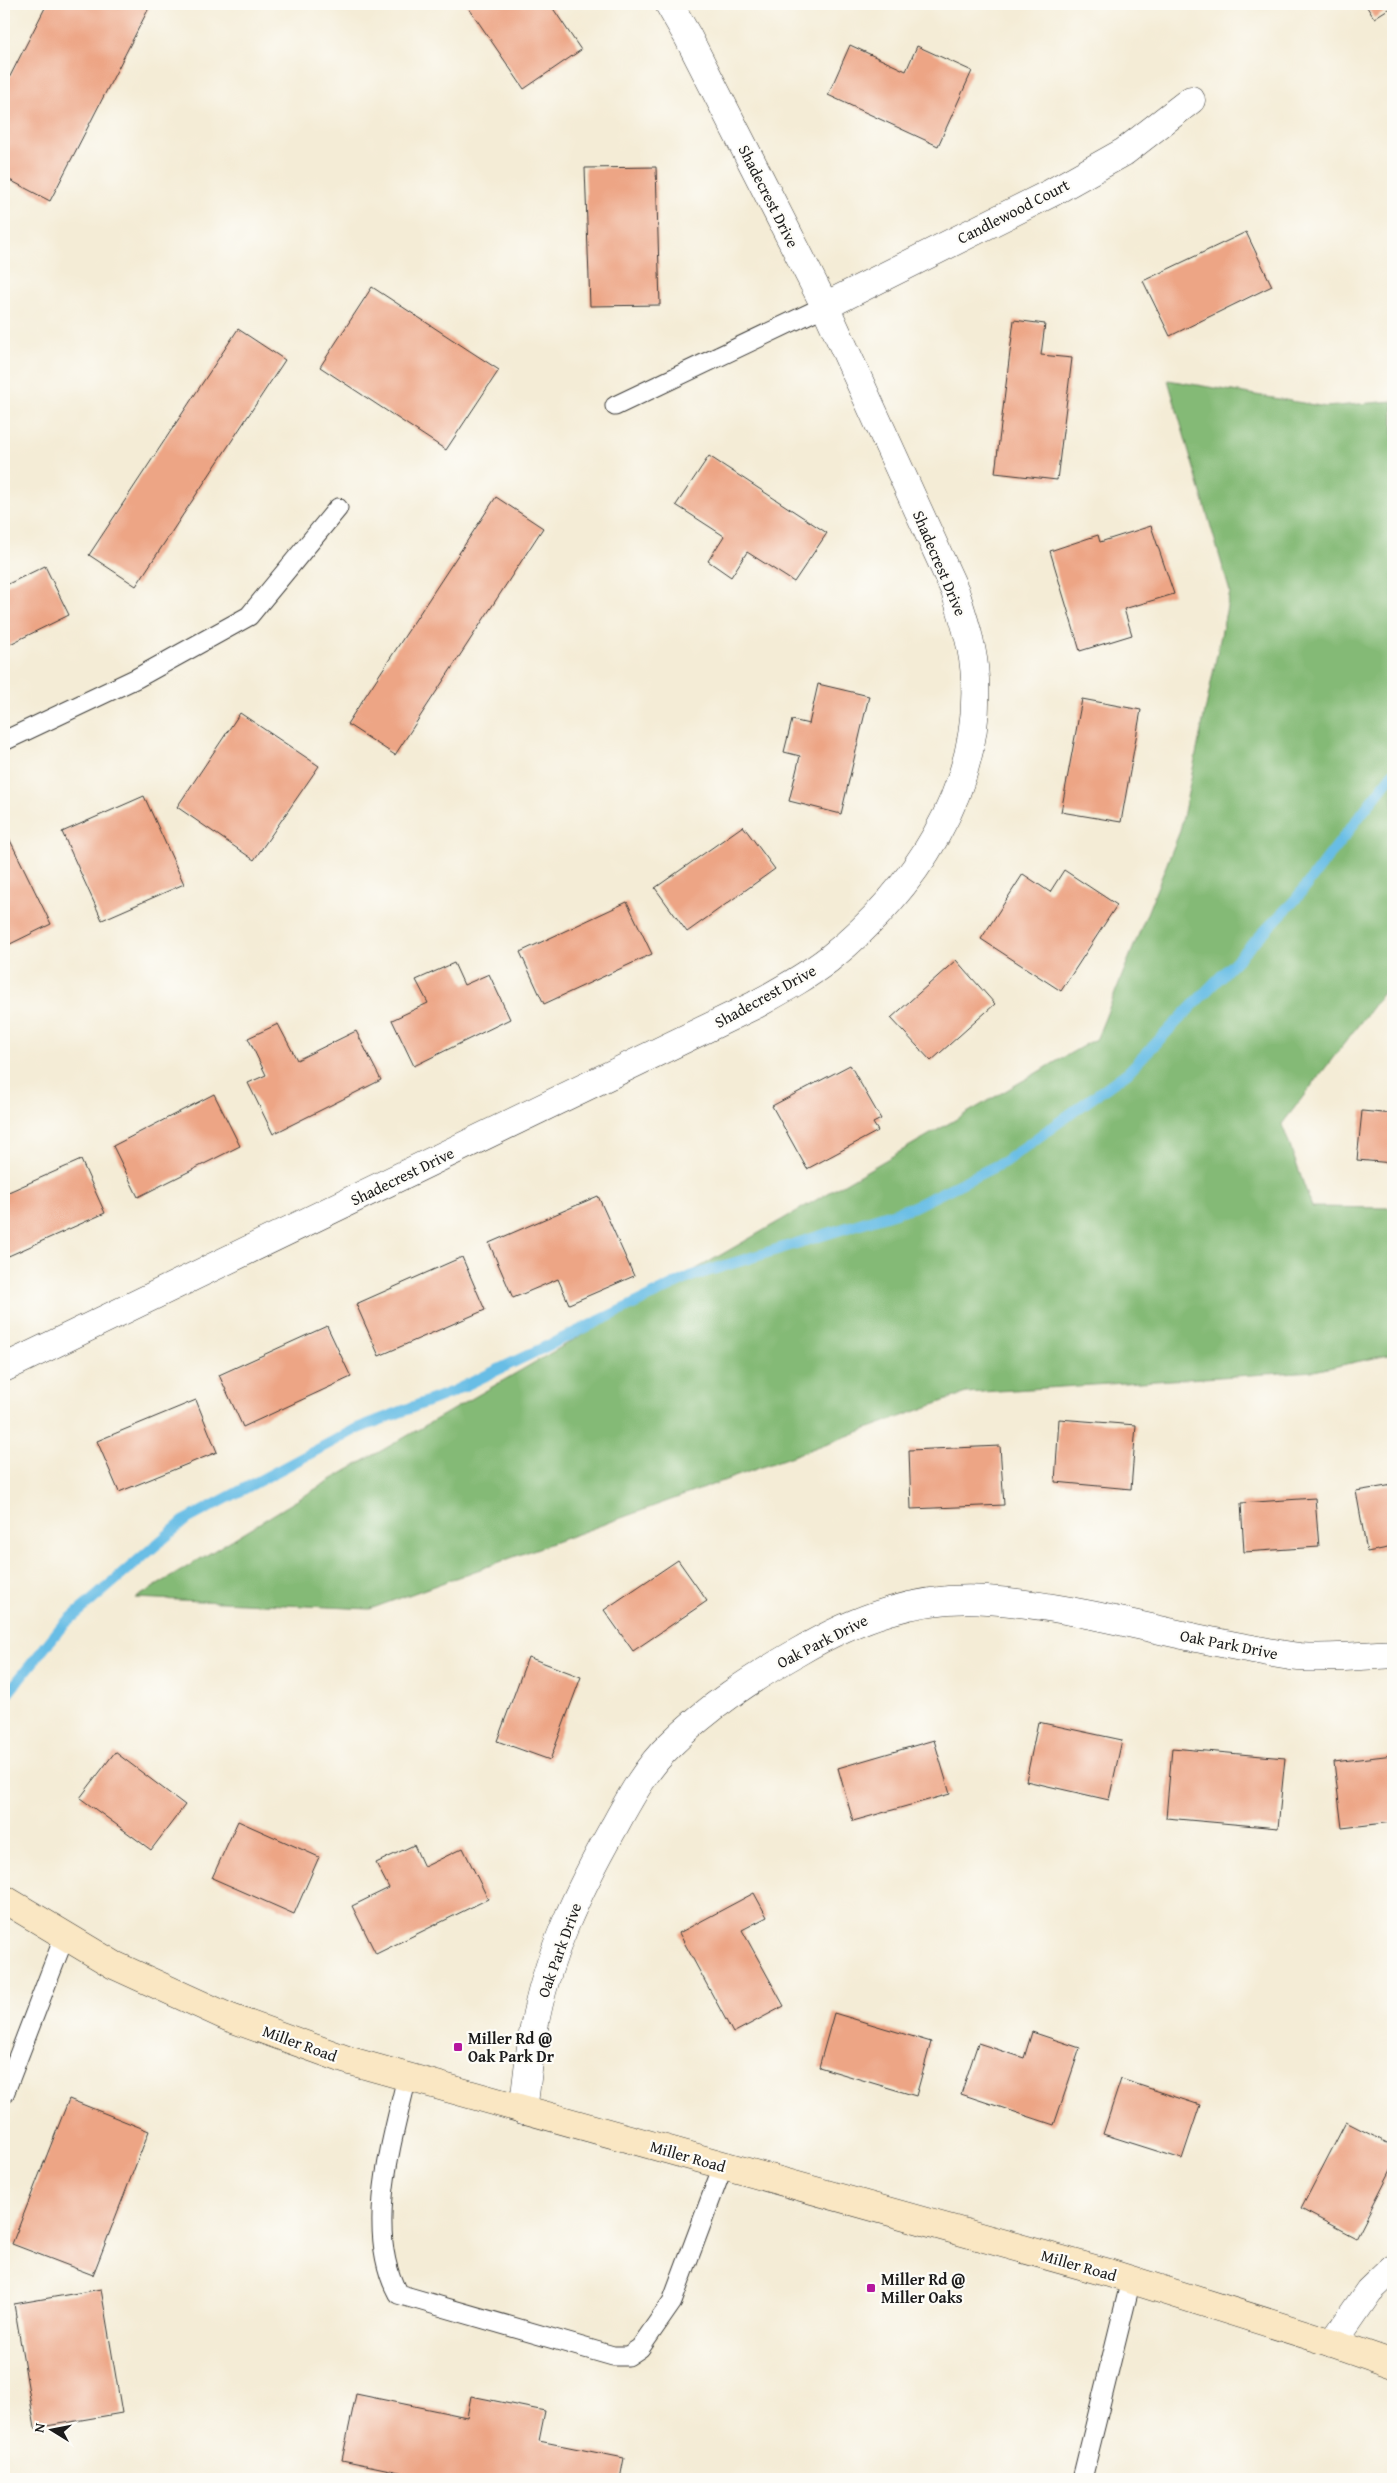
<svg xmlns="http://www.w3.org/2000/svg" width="1397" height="2483" viewBox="0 0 1397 2483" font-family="'Gentium Book Plus',serif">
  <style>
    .forest { fill: #84ba76; stroke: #506b49 }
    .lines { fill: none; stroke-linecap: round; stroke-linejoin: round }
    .stream { stroke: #68bde5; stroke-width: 11 }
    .building { fill: #eda585 }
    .lane-casing { stroke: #3c3b38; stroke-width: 21 }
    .street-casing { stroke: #3c3b38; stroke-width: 29 }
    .secondary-casing { stroke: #3c3b38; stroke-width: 29 }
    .lane { stroke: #fff; stroke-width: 19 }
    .street { stroke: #fff; stroke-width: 28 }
    .secondary { stroke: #fae7c3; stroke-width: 28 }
    .poi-dot { fill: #b5179e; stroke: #fdfcf7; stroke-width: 2 }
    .labels { text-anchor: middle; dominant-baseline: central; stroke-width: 4.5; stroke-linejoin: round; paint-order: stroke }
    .street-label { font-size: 16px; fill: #1c1c1c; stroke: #fdfcf7 }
    .poi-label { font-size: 16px; font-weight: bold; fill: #1c1c1c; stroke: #fdfcf7; text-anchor: start }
  </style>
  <rect width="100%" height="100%" fill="#fdfcf7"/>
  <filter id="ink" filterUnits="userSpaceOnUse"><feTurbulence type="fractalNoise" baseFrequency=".02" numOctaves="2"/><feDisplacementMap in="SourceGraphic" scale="10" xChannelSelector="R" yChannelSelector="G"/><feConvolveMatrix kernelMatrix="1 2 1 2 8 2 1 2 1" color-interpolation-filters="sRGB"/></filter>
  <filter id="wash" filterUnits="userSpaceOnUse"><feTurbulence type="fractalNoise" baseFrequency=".0096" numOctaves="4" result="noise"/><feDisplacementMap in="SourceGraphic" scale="20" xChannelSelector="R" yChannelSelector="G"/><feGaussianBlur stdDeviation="1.12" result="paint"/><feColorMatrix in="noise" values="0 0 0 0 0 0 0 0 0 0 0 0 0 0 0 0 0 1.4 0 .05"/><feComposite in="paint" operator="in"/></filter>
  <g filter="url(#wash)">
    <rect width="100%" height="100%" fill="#f4ecd6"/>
    <path class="forest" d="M1168 380 1326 407 1393 401V983L1390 984 1282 1124 1312 1207 1393 1208V1354L1314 1371 966 1393 370 1609 136 1598 322 1485 1097 1038 1180 831 1230 592Z"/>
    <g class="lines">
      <path class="stream" d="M4 1698 62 1626 184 1521 356 1429 452 1392 692 1276 913 1207 1004 1162 1128 1072 1295 900 1393 773"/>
    </g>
    <g id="blocks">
      <g class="building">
        <path d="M47 4H151L50 201 4 177V88Z"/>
        <path d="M466 4H550L581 50 524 89Z"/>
        <path d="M1365 4H1393V6L1374 18Z"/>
        <path d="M850 45 906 71 917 46 972 71 938 146 828 95Z"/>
        <path d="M656 167 660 305 590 306 585 168Z"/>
        <path d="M1246 232 1272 286 1170 336 1143 281Z"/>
        <path d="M372 287 499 370 446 450 320 367Z"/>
        <path d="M1014 320 1045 324 1041 355 1072 358 1057 480 995 473Z"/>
        <path d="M238 329 285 360 136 586 89 555Z"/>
        <path d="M709 456 827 533 794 582 747 552 731 577 708 561 724 536 676 505Z"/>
        <path d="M496 497 543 528 395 755 347 724Z"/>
        <path d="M1151 526 1174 594 1124 609 1132 635 1080 651 1050 551 1098 535 1100 542Z"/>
        <path d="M45 566 69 615 4 647V586Z"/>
        <path d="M818 684 869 696 841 814 789 801 800 756 784 752 792 720 809 724Z"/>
        <path d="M1082 699 1141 710 1121 822 1061 812Z"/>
        <path d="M240 713 319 766 254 860 177 807Z"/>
        <path d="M144 796 184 884 102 920 62 832Z"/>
        <path d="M743 826 775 869 687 932 655 888Z"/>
        <path d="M7 834 51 924 4 947V835Z"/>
        <path d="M1064 870 1117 905 1061 991 981 939 1023 874 1050 892Z"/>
        <path d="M627 902 652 954 544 1004 520 952Z"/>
        <path d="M956 960 995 1004 931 1061 891 1018Z"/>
        <path d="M454 963 464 985 489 974 510 1019 414 1066 392 1020 428 1003 416 980Z"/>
        <path d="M278 1024 297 1060 356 1031 381 1080 273 1134 248 1083 266 1075 248 1038Z"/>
        <path d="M850 1065 881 1119 873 1123 878 1131 807 1169 772 1106Z"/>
        <path d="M214 1094 240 1146 138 1197 113 1146Z"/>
        <path d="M1362 1111 1393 1114V1163L1357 1160Z"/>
        <path d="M81 1160 105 1213 4 1258V1194Z"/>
        <path d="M598 1196 634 1276 569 1304 558 1279 513 1298 489 1243Z"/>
        <path d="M462 1257 485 1310 379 1356 356 1304Z"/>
        <path d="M327 1326 351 1377 243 1427 219 1375Z"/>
        <path d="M196 1400 217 1452 119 1492 97 1441Z"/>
        <path d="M1059 1419 1136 1425 1131 1489 1055 1482Z"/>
        <path d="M1000 1446 1004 1505 911 1509 909 1450Z"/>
        <path d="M1393 1485V1547L1367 1552 1356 1491Z"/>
        <path d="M1315 1498 1319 1547 1244 1552 1241 1503Z"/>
        <path d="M678 1560 707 1601 633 1651 604 1610Z"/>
        <path d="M528 1657 581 1677 550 1760 497 1741Z"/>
        <path d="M1038 1722 1122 1740 1109 1800 1026 1781Z"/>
        <path d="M934 1740 950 1794 853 1821 838 1768Z"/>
        <path d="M1172 1748 1285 1758 1278 1828 1166 1818Z"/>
        <path d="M115 1752 185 1805 151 1850 80 1798Z"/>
        <path d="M1393 1755V1822L1342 1828 1334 1762Z"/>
        <path d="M238 1821 319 1857 294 1914 212 1878Z"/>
        <path d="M414 1845 424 1867 463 1848 488 1899 376 1954 352 1906 389 1888 376 1863Z"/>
        <path d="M754 1893 767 1917 742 1930 784 2006 733 2033 679 1933Z"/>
        <path d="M834 2013 931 2042 916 2096 819 2067Z"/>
        <path d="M1032 2032 1080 2048 1054 2125 961 2094 978 2043 1024 2058Z"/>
        <path d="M1121 2079 1200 2105 1182 2159 1103 2134Z"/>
        <path d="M69 2099 149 2131 93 2275 12 2244Z"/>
        <path d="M1346 2122 1393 2146V2166L1356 2238 1301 2209Z"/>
        <path d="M101 2289 122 2413 35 2428 14 2304Z"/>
        <path d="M356 2394 467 2417 471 2396 545 2411 539 2441 624 2458 620 2479H433L342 2460Z"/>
      </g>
    </g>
  </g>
  <g filter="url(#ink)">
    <use href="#blocks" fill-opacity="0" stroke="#3c3b38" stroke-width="1"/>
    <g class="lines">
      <g class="lane-casing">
        <g id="lane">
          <path d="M615 406 825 306"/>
          <path d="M4 741 137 678 249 616 338 508"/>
          <path d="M407 2077C392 2142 364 2231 398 2294L613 2356H628L640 2348 672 2302 723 2166"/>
          <path d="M4 2094 65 1935"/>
          <path d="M1082 2479 1131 2280"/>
        </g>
      </g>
      <g class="street-casing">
        <g id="street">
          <path d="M825 306 1051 193 1124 152 1191 100"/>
          <path d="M4 1368 755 1005C780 991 806 977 829 959 913 891 981 792 975 679 974 649 964 620 955 591L825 306 688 37 669 4"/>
          <path d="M523 2110C527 2083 529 2055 534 2028 546 1958 579 1889 614 1827 630 1798 646 1768 670 1745 708 1707 751 1679 798 1652 856 1618 918 1595 987 1600 1076 1606 1160 1633 1247 1648 1264 1651 1282 1655 1299 1657 1331 1659 1362 1656 1393 1654"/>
          <path d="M1333 2343 1369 2291 1393 2268"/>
        </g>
      </g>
      <g class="secondary-casing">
        <path id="secondary" d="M4 1899 114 1965 228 2017 347 2060 1109 2273 1333 2343 1393 2364"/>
      </g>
      <use href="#lane" class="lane"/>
      <use href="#street" class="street"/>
      <use href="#secondary" class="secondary"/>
    </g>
  </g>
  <g class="poi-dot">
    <rect x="453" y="2042" width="10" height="10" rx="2.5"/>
    <rect x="866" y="2283" width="10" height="10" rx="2.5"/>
  </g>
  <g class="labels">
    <g class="street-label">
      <text transform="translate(769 196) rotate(63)">Shadecrest Drive</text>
      <text transform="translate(1013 211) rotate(-27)">Candlewood Court</text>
      <text transform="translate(940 563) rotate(67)">Shadecrest Drive</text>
      <text transform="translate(765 996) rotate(-29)">Shadecrest Drive</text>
      <text transform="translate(402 1176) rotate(-26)">Shadecrest Drive</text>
      <text transform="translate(822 1641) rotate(-27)">Oak Park Drive</text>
      <text transform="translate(1229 1644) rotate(11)">Oak Park Drive</text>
      <text transform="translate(559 1950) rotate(-70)">Oak Park Drive</text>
      <text transform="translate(300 2043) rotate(20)">Miller Road</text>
      <text transform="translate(688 2156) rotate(16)">Miller Road</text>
      <text transform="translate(1079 2265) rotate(16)">Miller Road</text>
    </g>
    <g class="poi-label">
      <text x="468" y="2038">Miller Rd @<tspan x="468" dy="18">Oak Park Dr</tspan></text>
      <text x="881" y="2279">Miller Rd @<tspan x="881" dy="18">Miller Oaks</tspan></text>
    </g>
  </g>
  <rect width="1397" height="2483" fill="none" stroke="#fdfcf7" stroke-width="20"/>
  <g transform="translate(52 2430) rotate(280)" stroke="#fdfcf7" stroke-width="4" paint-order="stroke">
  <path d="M0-4L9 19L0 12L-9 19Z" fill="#1c1c1c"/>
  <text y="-8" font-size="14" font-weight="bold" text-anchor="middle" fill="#1c1c1c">N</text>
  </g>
</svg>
